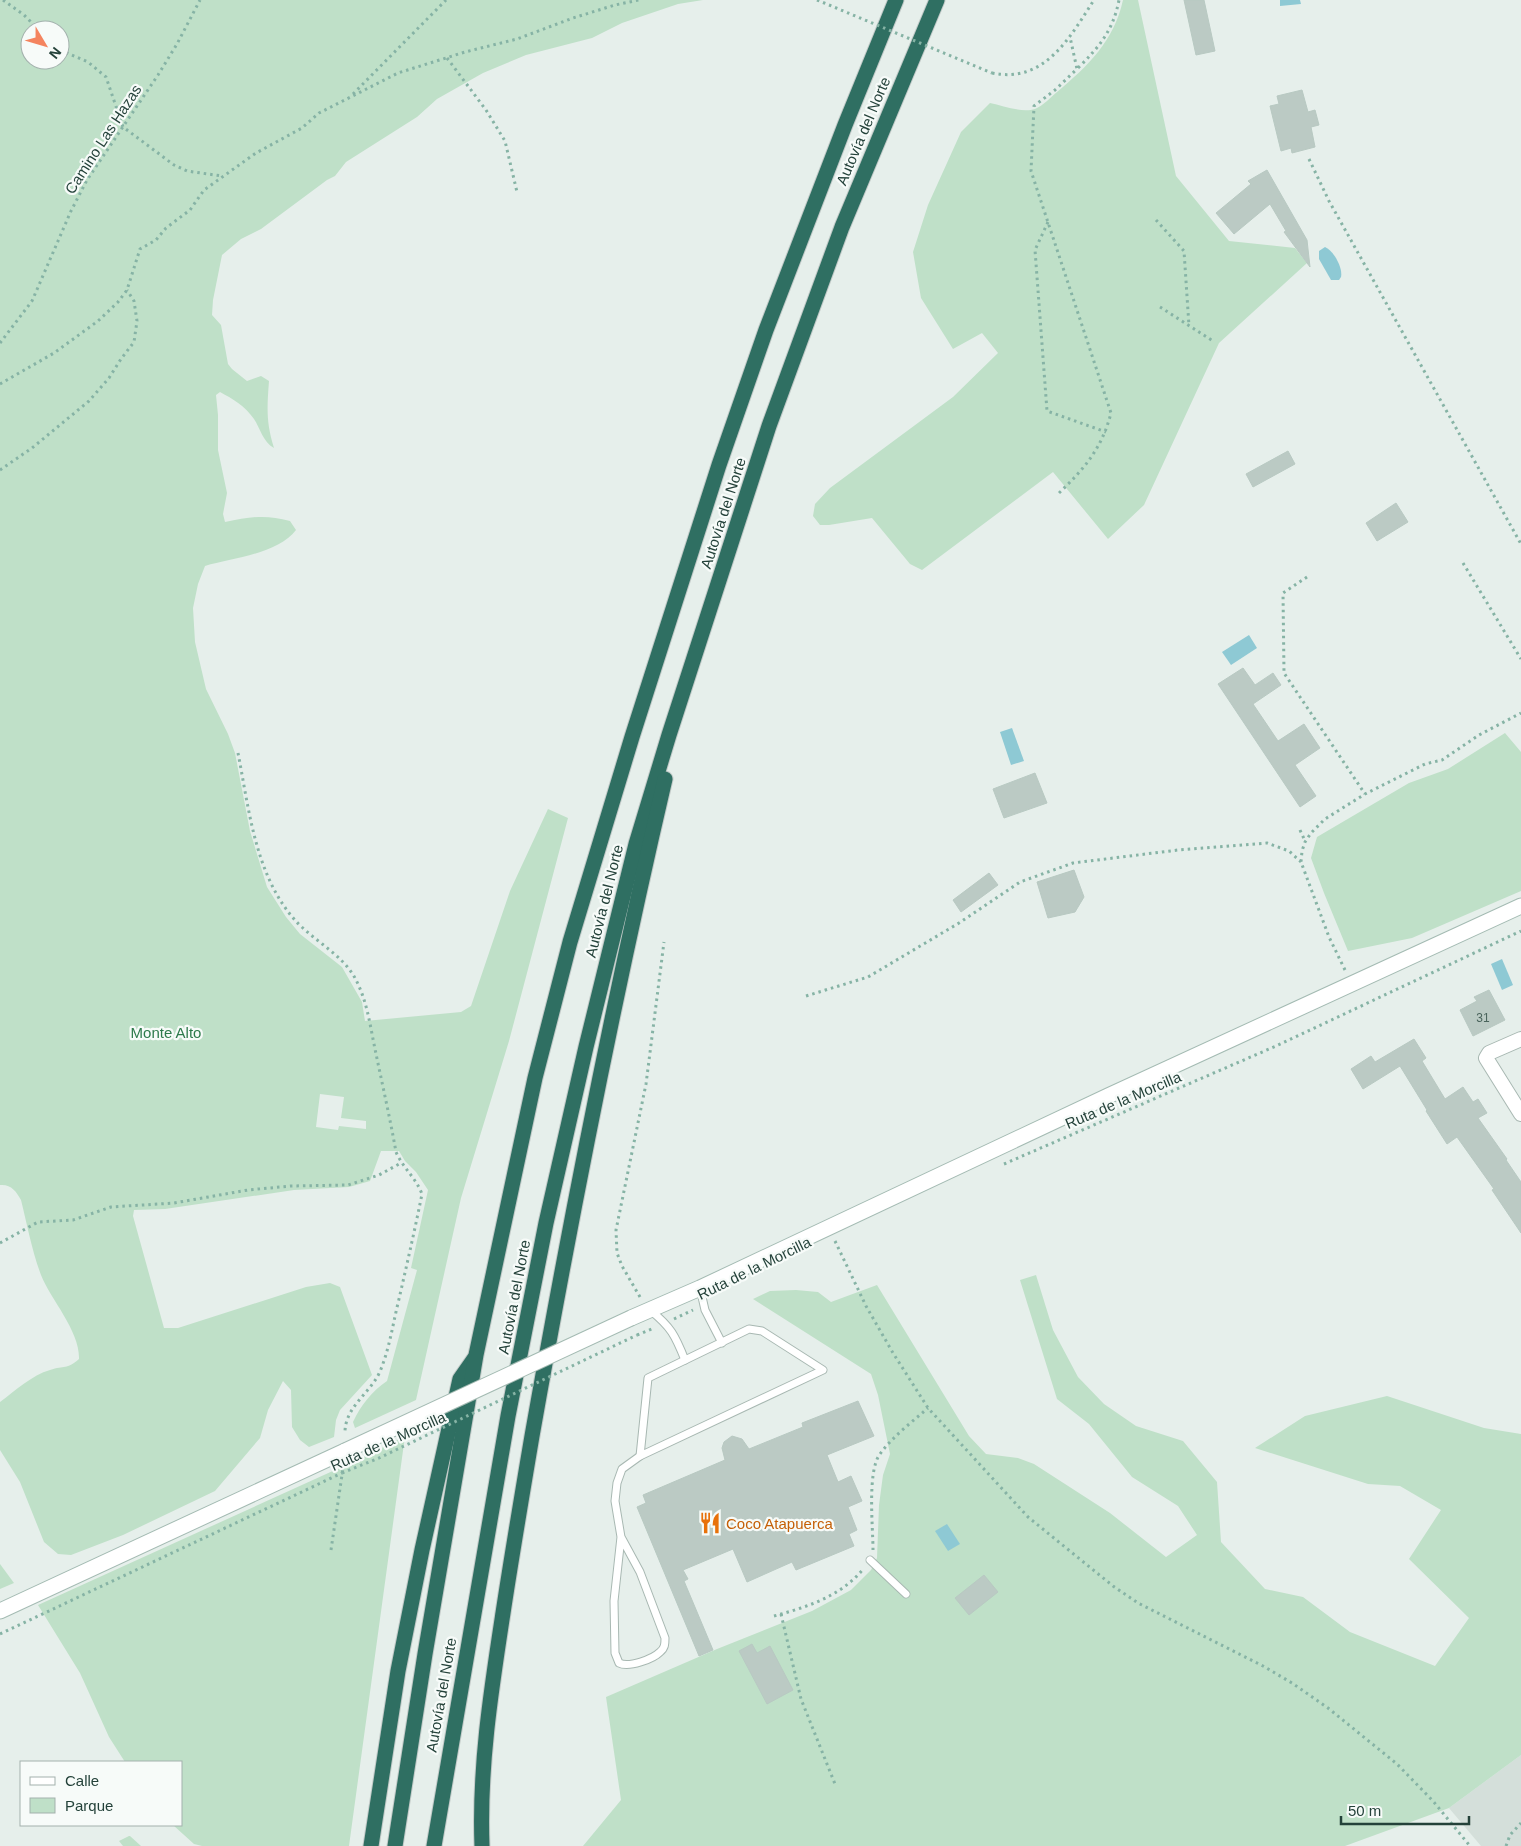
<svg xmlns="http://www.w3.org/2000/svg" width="1521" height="1846" viewBox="0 0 1521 1846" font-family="Arial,sans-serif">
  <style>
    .built { fill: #d4dfda }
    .green { fill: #bfe0c8; fill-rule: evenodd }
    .water { fill: #8ec9d4 }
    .building { fill: #bbcac4; stroke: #b8c9c2 }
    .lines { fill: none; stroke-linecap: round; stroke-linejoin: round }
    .service-casing { stroke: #a8b8b2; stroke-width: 9 }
    .minor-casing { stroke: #a8b8b2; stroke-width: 16 }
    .secondary-casing { stroke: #a4bbb3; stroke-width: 17 }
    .motorway-casing { stroke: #c2cac8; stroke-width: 17 }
    .path { stroke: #86b3a5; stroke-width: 3; stroke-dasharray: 2.5 4; stroke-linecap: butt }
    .service { stroke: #fff; stroke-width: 7 }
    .minor { stroke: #fff; stroke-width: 14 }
    .secondary { stroke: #fff; stroke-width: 15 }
    .motorway { stroke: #2f6f62; stroke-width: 15 }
    .secondary-bridge-casing { stroke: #a4bbb3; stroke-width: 17; stroke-linecap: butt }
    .path-bridge { stroke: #86b3a5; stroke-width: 3; stroke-dasharray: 2.5 4; stroke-linecap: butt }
    .secondary-bridge { stroke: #fff; stroke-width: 15 }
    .labels { text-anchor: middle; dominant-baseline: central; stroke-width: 4.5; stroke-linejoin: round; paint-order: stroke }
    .number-label { font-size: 12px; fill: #4a645c }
    .street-label { font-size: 15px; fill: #24423a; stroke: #f7fbf9 }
    .park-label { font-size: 15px; fill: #2d7a4b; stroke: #f7fbf9 }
    .food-label { font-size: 15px; fill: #c56008; stroke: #f7fbf9; text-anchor: start }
  </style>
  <rect width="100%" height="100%" fill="#e6efeb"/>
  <path class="built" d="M1521 1755V1846H1481L1449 1808Z"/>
  <g class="green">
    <path d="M0 0H703L678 4 622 23 592 38 526 55 483 73 437 99 417 117 346 162 335 176 327 180 261 229 241 239 222 255 213 300 212 315 221 325 228 364 232 369 247 381 261 376 269 381C267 408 266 422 274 448 263 442 260 428 254 419 245 406 233 399 220 392L216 395 218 415V450L227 493 223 514 225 522C250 517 265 514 290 521L296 530C278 554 232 558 205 566L198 584 193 608 195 642 206 689 228 734 235 753 250 831 267 887 286 917 300 934 342 967 362 1002 365 1021 461 1012 471 1006 510 891 548 809 568 818 509 1041 461 1198 416 1400 355 1428 353 1422C361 1405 372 1391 387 1381L417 1270 411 1268 428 1190 416 1172 405 1161 399 1151H381L370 1181 349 1187 294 1190 165 1209 134 1210 133 1216 164 1328H178L306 1287 330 1283 340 1287 372 1375 340 1410 336 1420 334 1437 309 1447 300 1440 292 1427 291 1390 283 1381 268 1410 260 1438 215 1491 123 1535 71 1555 58 1554 44 1542 20 1482 0 1450V1402C15 1391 32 1375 50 1370 65 1365 66 1370 79 1359 80 1331 51 1300 41 1275 32 1251 27 1224 21 1200 16 1191 11 1184 0 1185ZM30 30H60V60H30ZM320 1094 344 1097 341 1118 366 1121V1129L339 1126 338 1130 316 1127Z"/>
    <path d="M1123 0H1138L1176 176 1229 241 1295 248 1307 263 1219 343 1144 505 1108 539 1053 472 922 570 910 564 872 518 829 525H820L813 516 815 504 830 488 953 397 998 353 982 333 953 349 921 298 913 252 928 205 961 132 990 103C1004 106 1022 113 1035 109 1043 106 1051 97 1057 92 1088 66 1114 41 1123 0Z"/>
    <path d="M1505 733 1521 752V891L1412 938 1348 951 1324 893 1311 858 1317 837 1409 783 1448 769Z"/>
    <path d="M1036 1275 1053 1330 1078 1377 1104 1404 1136 1426 1183 1441 1217 1482 1221 1542 1265 1589 1303 1597 1350 1632 1435 1666 1469 1618 1409 1559 1441 1510 1400 1486 1368 1484 1255 1448 1305 1416 1387 1396 1484 1428 1521 1434V1755L1449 1808 1345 1846H583L621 1800 606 1697 717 1649 812 1611 851 1590 871 1570 877 1558 879 1505 883 1475 890 1454 878 1395 871 1374 753 1299 770 1291 796 1290 818 1292 831 1302 877 1285 969 1436 986 1454 1018 1458 1034 1464 1110 1513 1166 1557 1197 1535 1178 1506 1132 1477 1089 1424 1057 1399 1020 1280Z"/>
    <path d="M405 1436 349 1846H202L194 1844 173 1825H181V1762H125L109 1737 80 1673 38 1605 368 1455Z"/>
    <path d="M0 1564 14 1583 0 1589Z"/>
    <path d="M129 1836H130L141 1846H123L119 1841Z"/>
  </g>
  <g class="water">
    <path d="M1280 0H1300L1301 4 1280 6Z"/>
    <path d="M1325 247C1334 251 1343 268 1341 277L1339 280H1331L1319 259V251Z"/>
    <path d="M1249 635 1257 648 1231 665 1222 652Z"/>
    <path d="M1012 728 1024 761 1011 765 1000 732Z"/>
    <path d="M1502 959 1513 985 1502 990 1491 964Z"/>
    <path d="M947 1524 960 1544 948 1551 935 1531Z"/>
  </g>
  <g class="building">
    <path d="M1184 0H1204L1215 51 1196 55Z"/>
    <path d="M1302 90 1308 112 1315 110 1319 125 1311 127 1315 147 1292 153 1291 148 1281 151 1270 106 1279 104 1277 96Z"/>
    <path d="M1267 170 1307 240 1310 267 1284 232 1286 231 1270 204 1234 234 1216 213 1251 184 1248 181Z"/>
    <path d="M1288 451 1295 464 1253 487 1246 474Z"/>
    <path d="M1396 503 1408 522 1377 541 1366 523Z"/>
    <path d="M1243 668 1255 685 1273 673 1281 685 1253 704 1278 741 1304 724 1320 748 1295 765 1316 796 1300 807 1218 684Z"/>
    <path d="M1035 773 1047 803 1004 818 993 789Z"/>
    <path d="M1074 870 1084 897 1075 912 1048 918 1037 882Z"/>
    <path d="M989 873 998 885 961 912 953 900Z"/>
    <path d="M1489 990 1505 1020 1473 1036 1460 1010 1477 1001 1474 997Z"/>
    <path d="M1414 1039 1426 1058 1422 1061 1445 1099 1463 1087 1473 1102 1478 1099 1487 1113 1478 1118 1507 1159 1506 1160 1521 1182V1233L1492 1190 1494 1189 1457 1137 1447 1144 1426 1111 1427 1110 1400 1066 1363 1089 1351 1069 1371 1056 1375 1062Z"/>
    <path d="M858 1401 874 1436 827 1455 838 1482 851 1476 862 1501 848 1507 857 1530 849 1534 854 1546 796 1570 792 1562 747 1582 733 1549 683 1570 688 1579 684 1581 713 1650 699 1656 637 1507 646 1503 643 1495 725 1460 722 1448 724 1442 732 1436 742 1439 749 1449 803 1427 802 1423Z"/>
    <path d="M984 1575 998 1592 969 1615 955 1598Z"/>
    <path d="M752 1644 757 1653 770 1646 793 1690 767 1704 739 1651Z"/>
  </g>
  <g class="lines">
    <g class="service-casing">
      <g id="service">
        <path d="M700 1288 705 1310 722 1343"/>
        <path d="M650 1310C671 1327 675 1335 685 1360"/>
        <path d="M749 1329 762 1331 823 1370 640 1456 648 1378Z"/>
        <path d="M621 1537 640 1572 665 1638C665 1644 665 1648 660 1652 653 1659 629 1668 619 1663L615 1653 614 1601 621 1537 615 1501 617 1483 622 1469 640 1456"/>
        <path d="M870 1560 906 1594"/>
      </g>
    </g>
    <g class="minor-casing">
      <path id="minor" d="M1521 1039 1489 1053 1486 1058 1521 1114"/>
    </g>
    <g class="secondary-casing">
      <g id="secondary">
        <path d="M631 1318 700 1288 1108 1096 1521 906"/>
        <path d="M0 1611 345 1451"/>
      </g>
    </g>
    <g class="motorway-casing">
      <g id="motorway">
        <path d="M371 1846 398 1671 422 1550 460 1379 474 1359"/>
        <path d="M395 1846 425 1654 476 1355 535 1078 570 942 632 737 719 465 766 330 845 125 896 0"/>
        <path d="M434 1846 508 1416 546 1223 586 1047 636 844 669 735 769 426 842 227 937 0"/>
        <path d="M482 1846C479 1767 491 1691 503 1613 512 1554 522 1495 532 1436 571 1216 614 997 665 779"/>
      </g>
    </g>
    <g class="path">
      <path d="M3 0 24 15 39 30"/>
      <path d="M60 50 88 62 106 77 123 127 174 165 187 171 222 176"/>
      <path d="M447 58 486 110 505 141 517 192"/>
      <path d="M1078 68C1099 47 1113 31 1119 0"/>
      <path d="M992 73C1045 84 1070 37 1094 0"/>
      <path d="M353 94 446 0"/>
      <path d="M1309 159 1329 201 1521 544"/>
      <path d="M1156 220 1184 251 1189 326"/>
      <path d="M1048 222 1035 250 1047 411 1106 432"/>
      <path d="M1160 307 1213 341"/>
      <path d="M0 343 32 301 71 211 87 180 158 75 177 44 200 0"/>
      <path d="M0 384 54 353 98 321 118 302 127 290 140 249 156 240 166 228 190 210 204 190 256 153 302 128 319 113 398 73 465 52 517 39 573 18 615 5 639 0"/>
      <path d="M0 470 32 448 89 401 109 378 121 359 134 342 137 321 134 301 127 290"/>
      <path d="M1059 493C1085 468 1102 448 1111 413L1031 171 1034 106 1055 90 1077 69 1070 37"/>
      <path d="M1463 563 1521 659"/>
      <path d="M1307 577 1283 593 1284 673 1365 794"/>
      <path d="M238 753C249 809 255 874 294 919 312 940 344 955 356 980 367 1001 370 1025 375 1049 382 1083 390 1118 396 1152 403 1168 416 1178 422 1194 415 1229 407 1264 399 1299 393 1323 390 1346 381 1369 372 1393 344 1406 345 1434"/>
      <path d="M1300 830 1305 841"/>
      <path d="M1345 970 1329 937 1301 862 1302 851 1305 842 1311 833 1325 819 1365 794 1425 764 1442 760 1479 735 1521 713"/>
      <path d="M806 996 868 977 959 923 1020 882 1073 863 1178 850 1267 843 1289 851 1301 862"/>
      <path d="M1004 1164 1276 1046 1521 931"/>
      <path d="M835 1241 866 1306 893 1353 928 1408 1028 1517 1113 1586 1138 1603 1263 1666 1292 1683 1328 1708 1397 1764 1433 1801 1470 1846"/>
      <path d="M0 1243 38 1222 73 1220 111 1207 174 1203 248 1190 291 1186 348 1185 379 1175 401 1163"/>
      <path d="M640 1297 622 1266 617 1253 616 1230 646 1084 664 942"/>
      <path d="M674 1319 693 1310"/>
      <path d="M637 1335 654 1328"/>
      <path d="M331 1550 343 1468"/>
      <path d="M873 1550C873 1527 867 1471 880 1454 893 1436 912 1422 928 1408"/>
      <path d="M781 1614 801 1699 835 1784"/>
      <path d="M774 1616C807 1607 842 1596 864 1568"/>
      <path d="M0 1634 342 1473"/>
      <path d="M1506 1846 1510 1835 1521 1823"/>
    </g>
    <use href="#service" class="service"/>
    <use href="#minor" class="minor"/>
    <use href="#secondary" class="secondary"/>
    <use href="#motorway" class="motorway"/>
    <g class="secondary-bridge-casing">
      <path id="secondary-bridge" d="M345 1451 631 1318"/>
    </g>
    <g class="path-bridge">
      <path d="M817 0 992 73"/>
      <path d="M342 1473 379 1458 637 1335"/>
    </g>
    <use href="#secondary-bridge" class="secondary-bridge"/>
  </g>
  <defs>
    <g id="restaurant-bare" transform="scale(1.725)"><path d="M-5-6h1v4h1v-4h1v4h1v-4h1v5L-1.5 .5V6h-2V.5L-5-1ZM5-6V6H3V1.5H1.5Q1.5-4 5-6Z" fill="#e8710a" stroke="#f7fbf9" stroke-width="2.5" paint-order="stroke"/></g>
  </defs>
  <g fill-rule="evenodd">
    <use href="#restaurant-bare" x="710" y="1523"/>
  </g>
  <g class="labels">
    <g class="number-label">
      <text x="1483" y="1018">31</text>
    </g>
    <g class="street-label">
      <text transform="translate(863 131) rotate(-67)">Autovía del Norte</text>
      <text transform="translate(103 139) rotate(-57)">Camino Las Hazas</text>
      <text transform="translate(723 513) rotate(-72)">Autovía del Norte</text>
      <text transform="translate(604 901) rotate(-76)">Autovía del Norte</text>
      <text transform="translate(1123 1100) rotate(-23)">Ruta de la Morcilla</text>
      <text transform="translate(754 1268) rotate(-26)">Ruta de la Morcilla</text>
      <text transform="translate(514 1297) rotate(-79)">Autovía del Norte</text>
      <text transform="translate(388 1441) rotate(-24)">Ruta de la Morcilla</text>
      <text transform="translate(441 1695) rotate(-80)">Autovía del Norte</text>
    </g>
    <g class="park-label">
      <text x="166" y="1032">Monte Alto</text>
    </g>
    <g class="food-label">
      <text x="726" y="1523">Coco Atapuerca</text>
    </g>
  </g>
  <rect x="20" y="1761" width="162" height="65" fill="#f7fbf9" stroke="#a3b1ad"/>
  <rect x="30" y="1777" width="25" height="8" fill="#ffffff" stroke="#a3b1ad"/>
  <text x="65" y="1786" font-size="15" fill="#24423a">Calle</text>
  <rect x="30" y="1798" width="25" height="15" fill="#bfe0c8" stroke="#a3b1ad"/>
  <text x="65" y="1811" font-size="15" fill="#24423a">Parque</text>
  <g transform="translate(45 45) rotate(128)"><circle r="24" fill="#f7fbf9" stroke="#a3b1ad"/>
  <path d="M0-4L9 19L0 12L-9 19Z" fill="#f4845f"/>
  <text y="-8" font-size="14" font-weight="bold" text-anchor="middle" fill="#24423a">N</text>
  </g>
  <path d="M1341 1816v8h128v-8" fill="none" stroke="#24423a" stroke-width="2.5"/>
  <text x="1348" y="1816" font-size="15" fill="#24423a" stroke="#f7fbf9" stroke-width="4" paint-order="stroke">50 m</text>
</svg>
